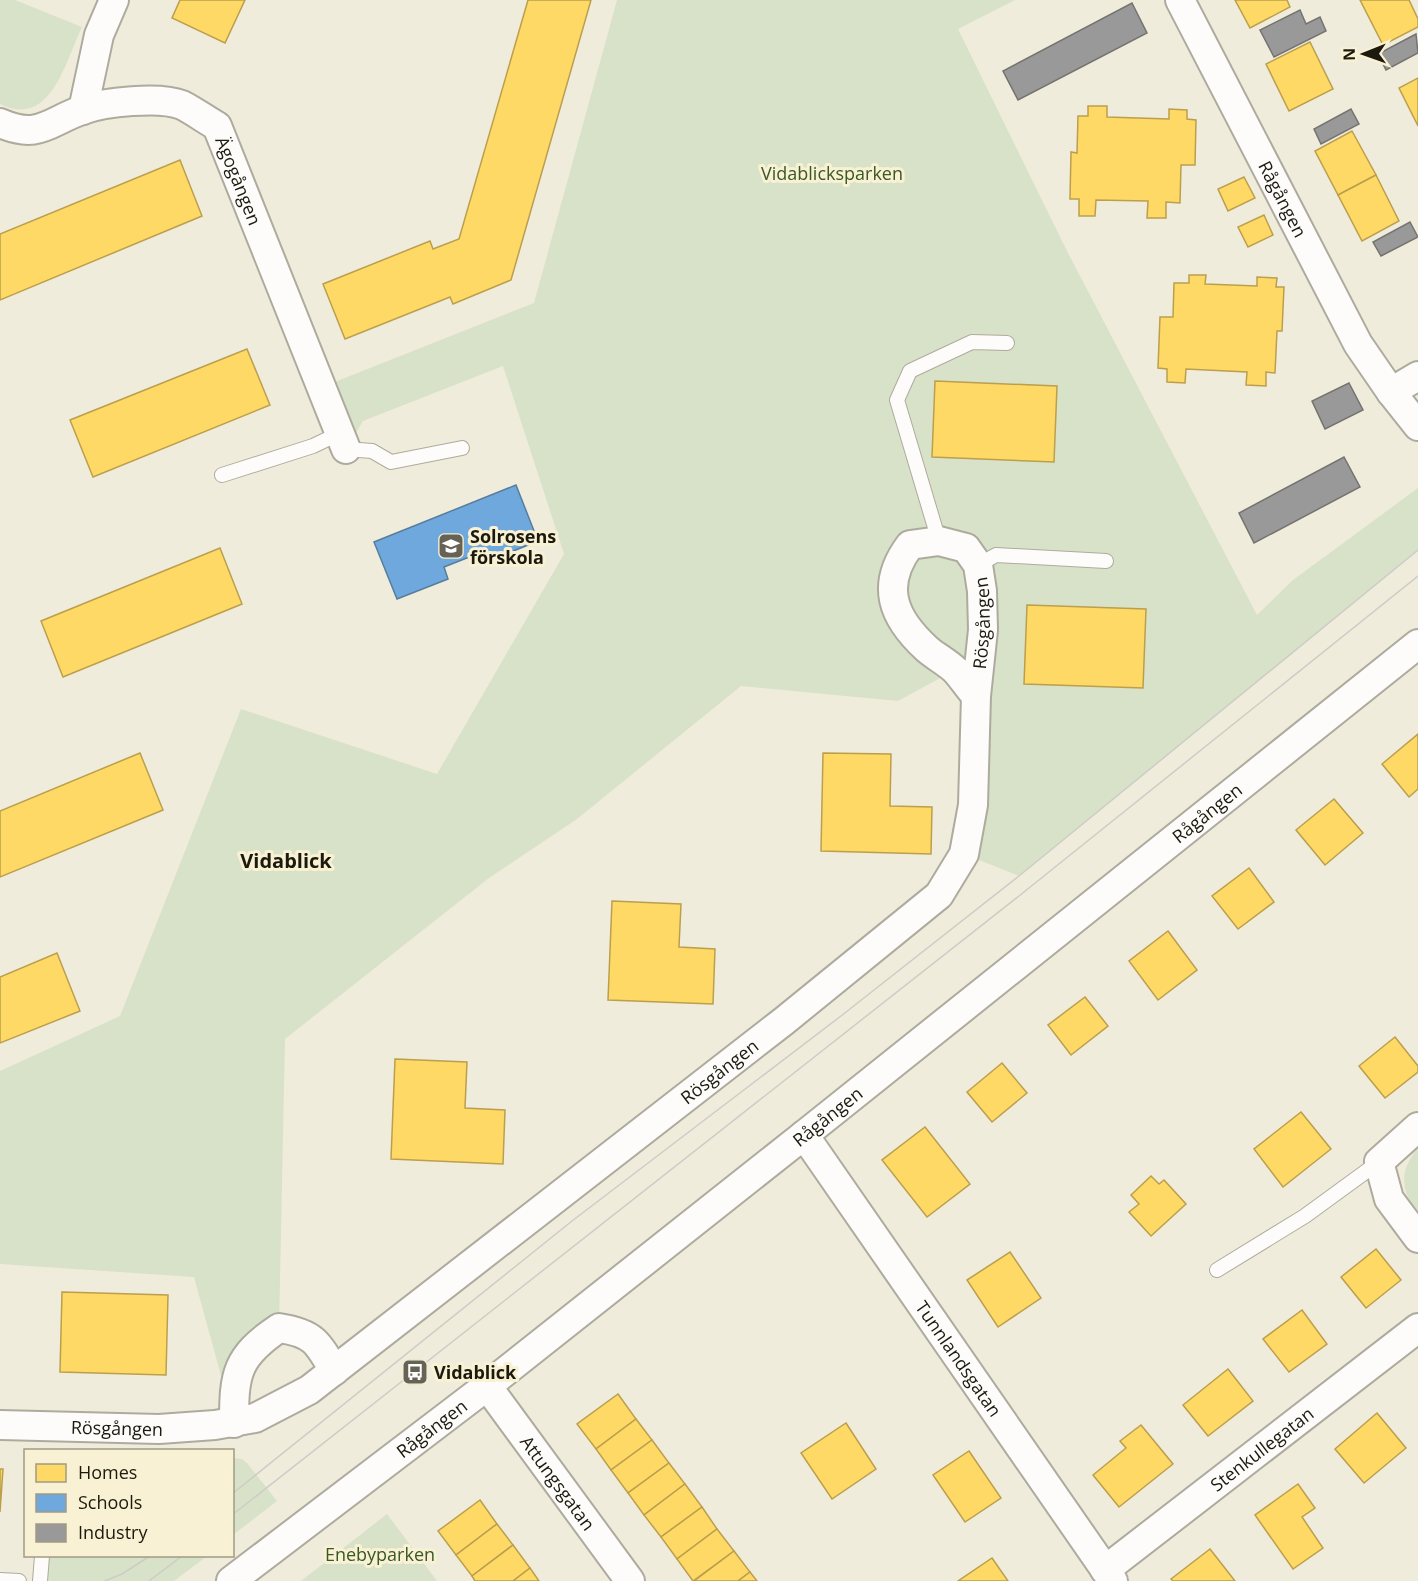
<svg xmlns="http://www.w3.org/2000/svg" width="1418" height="1581" viewBox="0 0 1418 1581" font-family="'Open Sans',sans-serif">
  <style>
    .green { fill: #d8e2c8 }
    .homes { fill: #ffd966; stroke: #bb9f4c; stroke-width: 1.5 }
    .schools { fill: #6fa8dc; stroke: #567d9e; stroke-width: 1.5 }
    .industry { fill: #999; stroke: #74736f; stroke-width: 1.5 }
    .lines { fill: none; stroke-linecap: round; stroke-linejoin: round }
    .service-casing { stroke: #aeab9e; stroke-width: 16 }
    .minor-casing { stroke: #aeab9e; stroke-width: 32 }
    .service { stroke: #fdfcfa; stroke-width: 14 }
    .minor { stroke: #fdfcfa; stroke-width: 28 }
    .tram { stroke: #cdccc7; stroke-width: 1.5 }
    .labels { text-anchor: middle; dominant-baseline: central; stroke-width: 6; stroke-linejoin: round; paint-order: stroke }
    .park-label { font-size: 18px; fill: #3a5725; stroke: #f8f1d3 }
    .street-label { font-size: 18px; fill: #1c190e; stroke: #f8f1d3 }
    .poi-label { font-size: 18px; font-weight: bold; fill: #1c190e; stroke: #f8f1d3; text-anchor: start }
    .neighbourhood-label { font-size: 20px; font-weight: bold; fill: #1c190e; stroke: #f8f1d3 }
  </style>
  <rect width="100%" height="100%" fill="#f0ecdb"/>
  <g class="green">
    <path d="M0 0H15L82 27C65 62 51 129 0 104Z"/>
    <path d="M617 0H1015L958 29 1067 251 1257 615 1293 580 1418 488V550L1019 876 964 854 975 763 955 670 898 701 741 686 577 819 489 878 285 1039 279 1328 260 1341 234 1423 194 1277 0 1264V1071L120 1016 241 709 437 774 564 554 503 366 363 421 346 449 322 387 534 303Z"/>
    <path d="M1418 1148V1214C1401 1191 1398 1171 1418 1148Z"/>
    <path d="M233 1458 242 1459 247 1463 277 1501 233 1535Z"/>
    <path d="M387 1514 437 1581H301Z"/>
    <path d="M42 1556H207L174 1581H40Z"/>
  </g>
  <g class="homes">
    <path d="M180 0H245L225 43 172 18Z"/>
    <path d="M528 0H591L511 280 453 304 450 297 345 339 323 284 430 241 433 249 459 239Z"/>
    <path d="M1235 0H1287L1290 7 1250 28Z"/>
    <path d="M1360 0H1409L1418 19V27L1383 45Z"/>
    <path d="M1310 42 1333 89 1289 111 1266 64Z"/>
    <path d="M1418 78V126L1399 88Z"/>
    <path d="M1088 106H1107V117L1169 119V109L1187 110V119L1196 120 1195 165H1181L1180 203 1166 202V218H1147L1148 201 1096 200 1095 216H1079V199H1070L1071 152 1077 153 1078 116H1088Z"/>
    <path d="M1352 131 1376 175 1338 195 1315 151Z"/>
    <path d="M180 160 202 216 0 300V234Z"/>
    <path d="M1376 175 1399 221 1362 241 1338 195Z"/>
    <path d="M1244 177 1255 198 1228 211 1218 189Z"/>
    <path d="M1264 215 1273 235 1248 247 1238 227Z"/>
    <path d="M1189 275H1206L1205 284 1257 286V277L1277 278 1276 287H1284L1282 331H1277L1275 373 1266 372V386L1246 385 1247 372 1186 369 1185 383 1167 382V369L1158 368 1160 317H1173L1174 283H1189Z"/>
    <path d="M247 349 270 405 93 477 70 420Z"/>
    <path d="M935 381 1057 386 1054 462 932 457Z"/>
    <path d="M220 548 242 604 63 677 41 621Z"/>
    <path d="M1027 605 1146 609 1143 688 1024 684Z"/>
    <path d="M1418 734V789L1409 797 1382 764Z"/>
    <path d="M140 753 163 810 0 877V811Z"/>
    <path d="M823 753 891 754 890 806 932 807 931 854 821 851Z"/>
    <path d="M1334 799 1363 833 1325 865 1296 830Z"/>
    <path d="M1249 868 1274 902 1238 929 1212 896Z"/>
    <path d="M612 901 681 904 679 947 715 949 713 1004 608 1000Z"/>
    <path d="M1168 931 1197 970 1158 1000 1129 961Z"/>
    <path d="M57 953 80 1011 0 1043V977Z"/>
    <path d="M1085 997 1108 1026 1071 1055 1048 1025Z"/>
    <path d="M1395 1037 1418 1066V1072L1385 1098 1359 1066Z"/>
    <path d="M395 1059 467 1062 465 1108 505 1110 503 1164 391 1159Z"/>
    <path d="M1002 1063 1027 1093 992 1122 967 1092Z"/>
    <path d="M1301 1112 1331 1149 1283 1187 1254 1149Z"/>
    <path d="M925 1127 970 1184 927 1217 882 1160Z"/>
    <path d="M1151 1176 1159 1184 1164 1180 1186 1204 1151 1236 1129 1212 1139 1204 1131 1195Z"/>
    <path d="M1376 1249 1401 1280 1366 1308 1341 1277Z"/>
    <path d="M1010 1252 1041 1298 998 1327 967 1280Z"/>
    <path d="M62 1292 168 1295 166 1375 60 1372Z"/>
    <path d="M1302 1310 1327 1344 1289 1372 1263 1339Z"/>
    <path d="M1228 1369 1253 1401 1208 1436 1183 1405Z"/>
    <path d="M618 1394 636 1419 596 1449 577 1424Z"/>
    <path d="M1377 1413 1406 1448 1364 1483 1335 1449Z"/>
    <path d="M636 1419 652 1440 611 1470 596 1449Z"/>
    <path d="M846 1423 876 1469 832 1499 801 1453Z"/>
    <path d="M1141 1425 1173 1464 1119 1507 1093 1475 1126 1448 1120 1441Z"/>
    <path d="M652 1440 669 1463 628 1493 611 1470Z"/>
    <path d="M969 1451 1001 1498 965 1522 933 1475Z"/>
    <path d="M669 1463 685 1484 644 1515 628 1493Z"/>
    <path d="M0 1469H3L0 1512Z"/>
    <path d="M685 1484 702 1507 661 1537 644 1515Z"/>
    <path d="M1298 1484 1315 1508 1302 1517 1323 1548 1293 1569 1255 1515Z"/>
    <path d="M480 1500 497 1524 456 1555 438 1531Z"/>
    <path d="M702 1507 717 1529 677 1559 661 1537Z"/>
    <path d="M497 1524 513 1545 472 1576 456 1555Z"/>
    <path d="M717 1529 734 1551 693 1581 677 1559Z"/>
    <path d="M513 1545 530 1568 513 1581H475L472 1576Z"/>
    <path d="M1210 1549 1235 1581H1173L1171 1579Z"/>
    <path d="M734 1551 750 1572 738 1581H694Z"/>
    <path d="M992 1558 1008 1581H958Z"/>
    <path d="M530 1568 539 1581H513Z"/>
    <path d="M750 1572 757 1581H738Z"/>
  </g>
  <path class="schools" d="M516 485 538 541 491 560 487 550 444 567 448 579 397 599 374 542Z"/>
  <g class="industry">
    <path d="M1132 3 1147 33 1018 100 1003 71Z"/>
    <path d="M1300 10 1306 24 1320 17 1326 31 1274 57 1260 30Z"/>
    <path d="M1416 34 1418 53 1386 70 1378 54Z"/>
    <path d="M1351 109 1359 124 1321 144 1314 129Z"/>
    <path d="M1410 222 1418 237 1381 256 1373 242Z"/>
    <path d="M1349 383 1363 410 1325 429 1312 401Z"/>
    <path d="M1344 457 1360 487 1254 543 1239 513Z"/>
  </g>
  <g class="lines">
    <g class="service-casing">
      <g id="service">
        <path d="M346 449 372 451 391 462 462 448"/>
        <path d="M222 475 313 446 340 433"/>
        <path d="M939 541 897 400 910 371 972 342 1007 343"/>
        <path d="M978 565 996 555 1106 561"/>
        <path d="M1217 1270 1305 1216 1379 1162"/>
        <path d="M0 1580 19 1581"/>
        <path d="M40 1581 42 1556"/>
      </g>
    </g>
    <g class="minor-casing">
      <g id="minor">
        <path id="s1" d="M1180 0 1358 344 1391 392 1418 426"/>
        <path d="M83 110 99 35 114 0"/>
        <path id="s2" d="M0 123C39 140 48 122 82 110 104 102 160 96 182 105 194 111 206 120 217 126L346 449"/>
        <path d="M1391 392 1418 376"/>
        <path d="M1418 1127 1379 1162 1389 1199 1418 1238"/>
        <path id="s3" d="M804 1135 1113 1581"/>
        <path id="s4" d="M487 1386 630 1581"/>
        <path d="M234 1423C234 1374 236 1357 279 1328 313 1333 318 1342 334 1371"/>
        <path id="s5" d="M0 1425 159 1429 215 1425 255 1418 309 1390 784 1021 939 895 964 854 973 805 976 696 983 630 982 591 978 565 966 548 939 541 910 545C880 585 892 617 927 649 936 657 947 662 956 671 963 679 969 688 976 696"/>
        <path id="s6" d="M1105 1570 1418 1328"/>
        <path id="s7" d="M231 1581 487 1386 804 1135 1418 644"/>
      </g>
    </g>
    <use href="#service" class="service"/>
    <use href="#minor" class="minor"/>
    <g class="tram">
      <path d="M232 1494 572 1221 841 1016 1019 876 1418 550"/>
      <path d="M232 1515 1019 896 1418 576"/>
      <path d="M105 1581 122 1574 150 1556"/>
      <path d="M149 1581 182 1556"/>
    </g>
  </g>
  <defs>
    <g id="school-square" transform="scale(1.35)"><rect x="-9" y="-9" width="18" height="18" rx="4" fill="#666356" stroke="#f8f1d3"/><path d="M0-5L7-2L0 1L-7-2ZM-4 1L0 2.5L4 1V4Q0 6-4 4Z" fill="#fff"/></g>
    <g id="bus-square" transform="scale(1.35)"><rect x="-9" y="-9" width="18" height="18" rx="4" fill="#666356" stroke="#f8f1d3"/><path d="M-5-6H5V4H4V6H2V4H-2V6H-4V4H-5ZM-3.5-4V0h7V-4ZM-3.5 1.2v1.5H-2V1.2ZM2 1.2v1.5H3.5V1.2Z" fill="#fff"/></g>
  </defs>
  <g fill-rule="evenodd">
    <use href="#school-square" x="451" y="546"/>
    <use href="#bus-square" x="415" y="1372"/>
  </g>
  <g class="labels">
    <g class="park-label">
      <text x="832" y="173">Vidablicksparken</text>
      <text x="380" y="1554">Enebyparken</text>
    </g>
    <g class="street-label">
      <text stroke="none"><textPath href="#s2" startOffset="288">Ägogången</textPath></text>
      <text stroke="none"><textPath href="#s1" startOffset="224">Rågången</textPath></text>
      <text stroke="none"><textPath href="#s5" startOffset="1398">Rösgången</textPath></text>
      <text stroke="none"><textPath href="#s7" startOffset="1242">Rågången</textPath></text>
      <text stroke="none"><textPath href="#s5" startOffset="836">Rösgången</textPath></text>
      <text stroke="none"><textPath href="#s7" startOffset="756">Rågången</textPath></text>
      <text stroke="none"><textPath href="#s3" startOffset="272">Tunnlandsgatan</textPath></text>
      <text stroke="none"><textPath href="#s5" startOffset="117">Rösgången</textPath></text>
      <text stroke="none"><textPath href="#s7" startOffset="252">Rågången</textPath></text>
      <text stroke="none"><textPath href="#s6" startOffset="198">Stenkullegatan</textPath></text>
      <text stroke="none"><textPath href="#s4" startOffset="120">Attungsgatan</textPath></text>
    </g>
    <g class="poi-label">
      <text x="470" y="536">Solrosens<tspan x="470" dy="21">förskola</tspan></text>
      <text x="434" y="1372">Vidablick</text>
    </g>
    <g class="neighbourhood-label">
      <text x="286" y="860">Vidablick</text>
    </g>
  </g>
  <rect x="24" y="1449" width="210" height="108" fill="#f8f1d3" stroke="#a09b84" stroke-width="1.5"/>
  <rect x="36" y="1464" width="30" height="18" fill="#ffd966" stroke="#a09b84" stroke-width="1.5"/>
  <text x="78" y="1479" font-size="18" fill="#1c190e">Homes</text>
  <rect x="36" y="1494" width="30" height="18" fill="#6fa8dc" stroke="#a09b84" stroke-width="1.5"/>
  <text x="78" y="1509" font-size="18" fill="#1c190e">Schools</text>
  <rect x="36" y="1524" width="30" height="18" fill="#999999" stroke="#a09b84" stroke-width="1.5"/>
  <text x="78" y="1539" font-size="18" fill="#1c190e">Industry</text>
  <g transform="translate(1364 54) rotate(269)" stroke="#f8f1d3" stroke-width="4.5" paint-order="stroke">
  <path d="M0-4.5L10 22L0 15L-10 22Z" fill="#1c190e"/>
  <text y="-9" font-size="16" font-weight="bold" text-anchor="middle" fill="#1c190e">N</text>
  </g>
</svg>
